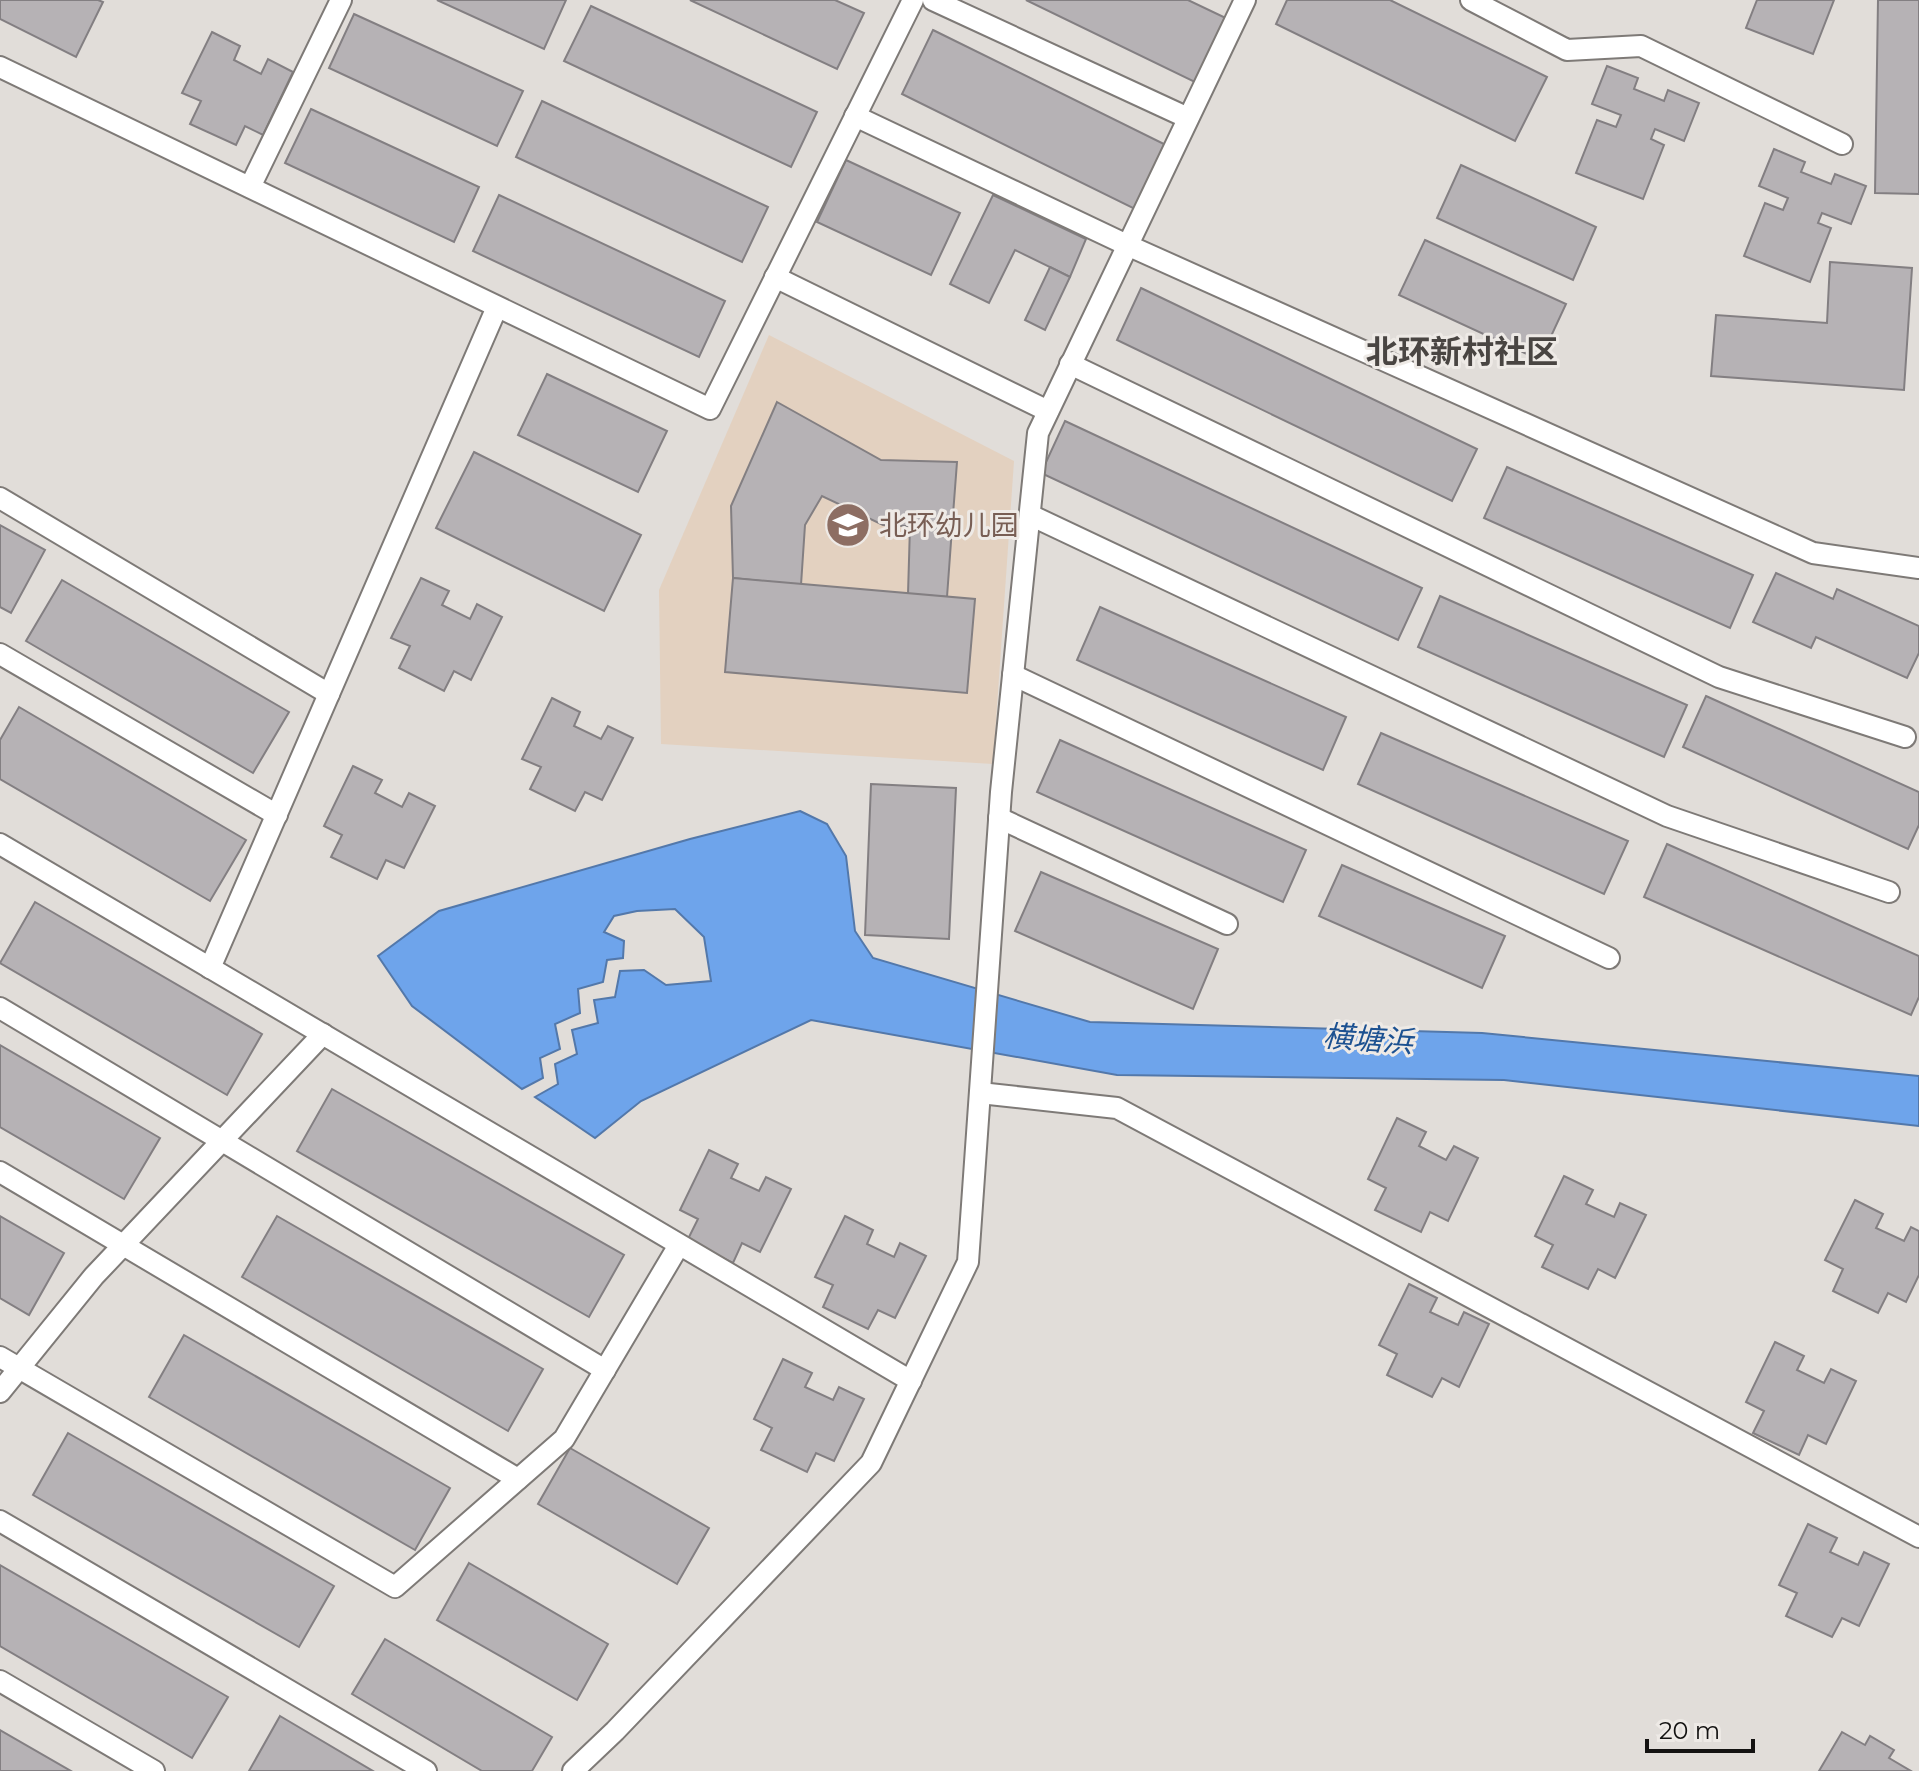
<svg xmlns="http://www.w3.org/2000/svg" width="1919" height="1771" viewBox="0 0 1919 1771" font-family="Montserrat,'Noto Sans SC',sans-serif">
  <style>
    .education { fill: #e3d1c0 }
    .water { fill: #6ea4eb; stroke: #5378aa; stroke-width: 2 }
    .building { fill: #b6b2b5; stroke: #837f82; stroke-width: 2 }
    .lines { fill: none; stroke-linecap: round; stroke-linejoin: round }
    .lane-casing { stroke: #7e7a77; stroke-width: 24 }
    .lane { stroke: #fff; stroke-width: 20 }
    .labels { text-anchor: middle; dominant-baseline: central; stroke-width: 6; stroke-linejoin: round; paint-order: stroke }
    .education-label { font-size: 28px; fill: #785e54; stroke: #eeeae6; text-anchor: start }
    .water-label { font-size: 30px; font-style: italic; fill: #1c5191; stroke: #eeeae6 }
    .quarter-label { font-size: 32px; font-weight: bold; fill: #494542; stroke: #eeeae6 }
  </style>
  <rect width="100%" height="100%" fill="#e1ddd9"/>
  <path class="education" d="M769 335 1014 461 993 764 661 744 659 590Z"/>
  <path class="water" d="M800 811 827 824 846 856 855 931 873 958 1090 1022 1482 1033 1919 1076V1126L1504 1080 1117 1075 811 1020 641 1101 595 1138 535 1097 558 1084 555 1064 577 1054 572 1030 598 1023 594 1000 615 997 620 971 644 970 666 985 711 981 704 937 675 909 637 911 614 916 604 932 624 941 623 958 607 960 603 982 578 989 580 1013 555 1024 560 1049 540 1058 543 1078 522 1089 412 1006 378 956 439 911 690 839Z"/>
  <g class="building">
    <path d="M0 0H98L103 2 76 57 0 19Z"/>
    <path d="M437 0H566L544 49Z"/>
    <path d="M690 0H835L864 13 837 69Z"/>
    <path d="M1026 0H1188L1232 21 1201 85Z"/>
    <path d="M1287 0H1390L1547 77 1515 141 1276 24Z"/>
    <path d="M1757 0H1834L1813 54 1746 28Z"/>
    <path d="M1878 0H1919V194L1875 193Z"/>
    <path d="M591 6 817 112 791 167 564 61Z"/>
    <path d="M354 14 523 91 497 146 329 68Z"/>
    <path d="M933 30 1172 148 1141 212 902 94Z"/>
    <path d="M212 32 240 46 234 60 261 74 268 59 293 72 263 135 245 126 236 145 190 124 201 101 182 93Z"/>
    <path d="M1607 66 1638 78 1634 89 1664 101 1668 90 1699 103 1684 141 1655 129 1651 139 1664 145 1643 199 1576 173 1597 120 1616 127 1621 115 1592 104Z"/>
    <path d="M542 101 768 207 742 262 516 157Z"/>
    <path d="M311 109 479 187 454 242 285 163Z"/>
    <path d="M1774 149 1805 162 1801 172 1831 184 1835 174 1866 186 1851 224 1822 213 1818 223 1831 228 1810 282 1744 256 1765 203 1783 210 1788 198 1759 186Z"/>
    <path d="M846 160 960 213 931 275 817 222Z"/>
    <path d="M1461 165 1596 227 1573 280 1437 218Z"/>
    <path d="M499 195 725 301 699 357 473 251Z"/>
    <path d="M993 195 1086 239 1070 277 1015 250 989 303 950 284Z"/>
    <path d="M1425 240 1566 304 1540 360 1399 295Z"/>
    <path d="M1830 262 1912 268 1904 390 1711 376 1716 315 1827 323Z"/>
    <path d="M1050 267 1070 277 1045 330 1025 320Z"/>
    <path d="M1141 288 1477 449 1452 501 1117 340Z"/>
    <path d="M547 374 667 431 638 492 518 435Z"/>
    <path d="M777 402 881 460 957 462 952 528 883 525 822 496 805 525 801 585 733 578 731 506Z"/>
    <path d="M1065 421 1422 588 1398 640 1041 473Z"/>
    <path d="M474 452 641 535 604 611 436 528Z"/>
    <path d="M1507 467 1753 575 1730 628 1484 518Z"/>
    <path d="M0 525 45 550 11 613 0 607Z"/>
    <path d="M910 526 952 528 947 597 908 594Z"/>
    <path d="M1776 573 1833 599 1837 589 1919 626V653L1907 678 1816 637 1811 648 1753 622Z"/>
    <path d="M421 578 449 591 442 605 470 619 477 604 502 617 471 680 454 671 444 691 399 668 410 646 391 638Z"/>
    <path d="M733 578 975 599 967 693 725 672Z"/>
    <path d="M62 580 289 712 253 773 26 641Z"/>
    <path d="M1440 596 1687 705 1664 757 1418 647Z"/>
    <path d="M1100 607 1346 717 1323 770 1077 660Z"/>
    <path d="M1706 696 1919 792V825L1908 849 1683 747Z"/>
    <path d="M552 698 580 712 574 726 601 739 608 726 633 738 602 800 585 792 575 811 530 789 541 767 522 759Z"/>
    <path d="M19 707 246 840 210 901 0 779V740Z"/>
    <path d="M1381 733 1628 841 1604 894 1358 784Z"/>
    <path d="M1060 740 1306 850 1283 902 1037 792Z"/>
    <path d="M353 766 382 780 375 793 402 807 409 793 435 806 404 868 386 860 377 879 331 857 342 835 324 826Z"/>
    <path d="M871 784 956 788 949 939 865 935Z"/>
    <path d="M1667 844 1919 956V997L1911 1015 1644 897Z"/>
    <path d="M1342 865 1505 936 1482 988 1319 916Z"/>
    <path d="M1041 872 1218 949 1193 1009 1015 931Z"/>
    <path d="M35 902 262 1034 227 1095 0 963Z"/>
    <path d="M0 1045 160 1138 124 1199 0 1127Z"/>
    <path d="M332 1089 624 1255 589 1317 297 1151Z"/>
    <path d="M1397 1118 1426 1132 1419 1146 1446 1160 1454 1146 1478 1158 1448 1221 1430 1212 1421 1232 1375 1210 1386 1188 1368 1179Z"/>
    <path d="M709 1150 738 1164 731 1178 759 1191 766 1177 791 1189 760 1252 742 1243 733 1263 687 1241 698 1219 680 1210Z"/>
    <path d="M1564 1176 1593 1190 1586 1204 1614 1217 1620 1203 1646 1215 1615 1278 1598 1269 1588 1289 1542 1267 1553 1245 1535 1236Z"/>
    <path d="M1855 1200 1883 1214 1876 1228 1904 1241 1911 1227 1919 1231V1275L1906 1302 1888 1293 1878 1313 1833 1291 1843 1269 1825 1260Z"/>
    <path d="M0 1216 64 1253 29 1315 0 1298Z"/>
    <path d="M277 1216 543 1369 508 1431 242 1277Z"/>
    <path d="M845 1216 873 1230 867 1244 894 1257 900 1243 926 1256 895 1318 878 1310 868 1329 823 1307 833 1285 815 1277Z"/>
    <path d="M1409 1284 1437 1298 1430 1312 1458 1325 1464 1312 1489 1324 1459 1387 1442 1378 1432 1397 1387 1375 1397 1354 1379 1345Z"/>
    <path d="M184 1335 450 1488 415 1550 149 1397Z"/>
    <path d="M1775 1342 1804 1356 1797 1370 1824 1383 1831 1369 1856 1381 1826 1444 1808 1435 1799 1455 1753 1433 1764 1411 1746 1402Z"/>
    <path d="M783 1359 812 1373 805 1387 833 1400 839 1387 864 1399 834 1461 816 1453 807 1472 761 1450 772 1428 754 1419Z"/>
    <path d="M68 1433 334 1586 299 1647 33 1495Z"/>
    <path d="M570 1448 709 1528 677 1584 538 1504Z"/>
    <path d="M1808 1524 1837 1538 1830 1552 1858 1565 1864 1552 1889 1564 1859 1626 1842 1618 1832 1637 1786 1616 1797 1593 1779 1585Z"/>
    <path d="M469 1563 608 1644 577 1700 437 1620Z"/>
    <path d="M0 1565 228 1697 192 1758 0 1646Z"/>
    <path d="M385 1639 552 1737 532 1771H482L352 1694Z"/>
    <path d="M280 1716 373 1771H249Z"/>
    <path d="M0 1730 71 1771H0Z"/>
    <path d="M1842 1732 1865 1745 1870 1736 1894 1750 1889 1758 1911 1771H1819Z"/>
  </g>
  <g class="lines">
    <g class="lane-casing">
      <g id="lane">
        <path d="M933 0 1188 118"/>
        <path d="M1471 0 1567 50 1641 46 1842 144"/>
        <path d="M0 67 710 409 913 0"/>
        <path d="M855 116 1127 245 1813 553 1919 568"/>
        <path d="M250 187 341 0"/>
        <path d="M775 277 1048 411"/>
        <path d="M1070 364 1719 677 1905 737"/>
        <path d="M0 498 329 694"/>
        <path d="M1030 515 1667 816 1889 892"/>
        <path d="M0 654 277 815"/>
        <path d="M1013 675 1609 958"/>
        <path d="M999 818 1227 924"/>
        <path d="M0 844 911 1381"/>
        <path d="M210 968 497 307"/>
        <path d="M0 1008 605 1370"/>
        <path d="M980 1093 1117 1108 1919 1537"/>
        <path d="M0 1172 518 1479"/>
        <path d="M0 1357 395 1587 564 1439 679 1245"/>
        <path d="M0 1392 94 1276 323 1034"/>
        <path d="M0 1521 426 1771"/>
        <path d="M0 1681 154 1771"/>
        <path d="M573 1771 615 1731 871 1463 968 1262 1001 792 1038 433 1245 0"/>
      </g>
    </g>
    <use href="#lane" class="lane"/>
  </g>
  <defs>
    <g id="school-disc" transform="scale(2.3)"><circle r="9.5" fill="#8d6e63" stroke="#eeeae6"/><path d="M0-5L7-2L0 1L-7-2ZM-4 1L0 2.5L4 1V4Q0 6-4 4Z" fill="#fff"/></g>
  </defs>
  <g fill-rule="evenodd">
    <use href="#school-disc" x="848" y="525"/>
  </g>
  <g class="labels">
    <g class="education-label">
      <text x="879" y="525">北环幼儿园</text>
    </g>
    <g class="water-label">
      <text transform="translate(1368 1039) rotate(4)">横塘浜</text>
    </g>
    <g class="quarter-label">
      <text x="1462" y="351">北环新村社区</text>
    </g>
  </g>
  <path d="M1647 1739v12h106v-12" fill="none" stroke="#131211" stroke-width="4"/>
  <text x="1659" y="1739" font-size="24" fill="#131211" stroke="#eeeae6" stroke-width="6" paint-order="stroke">20 m</text>
</svg>
